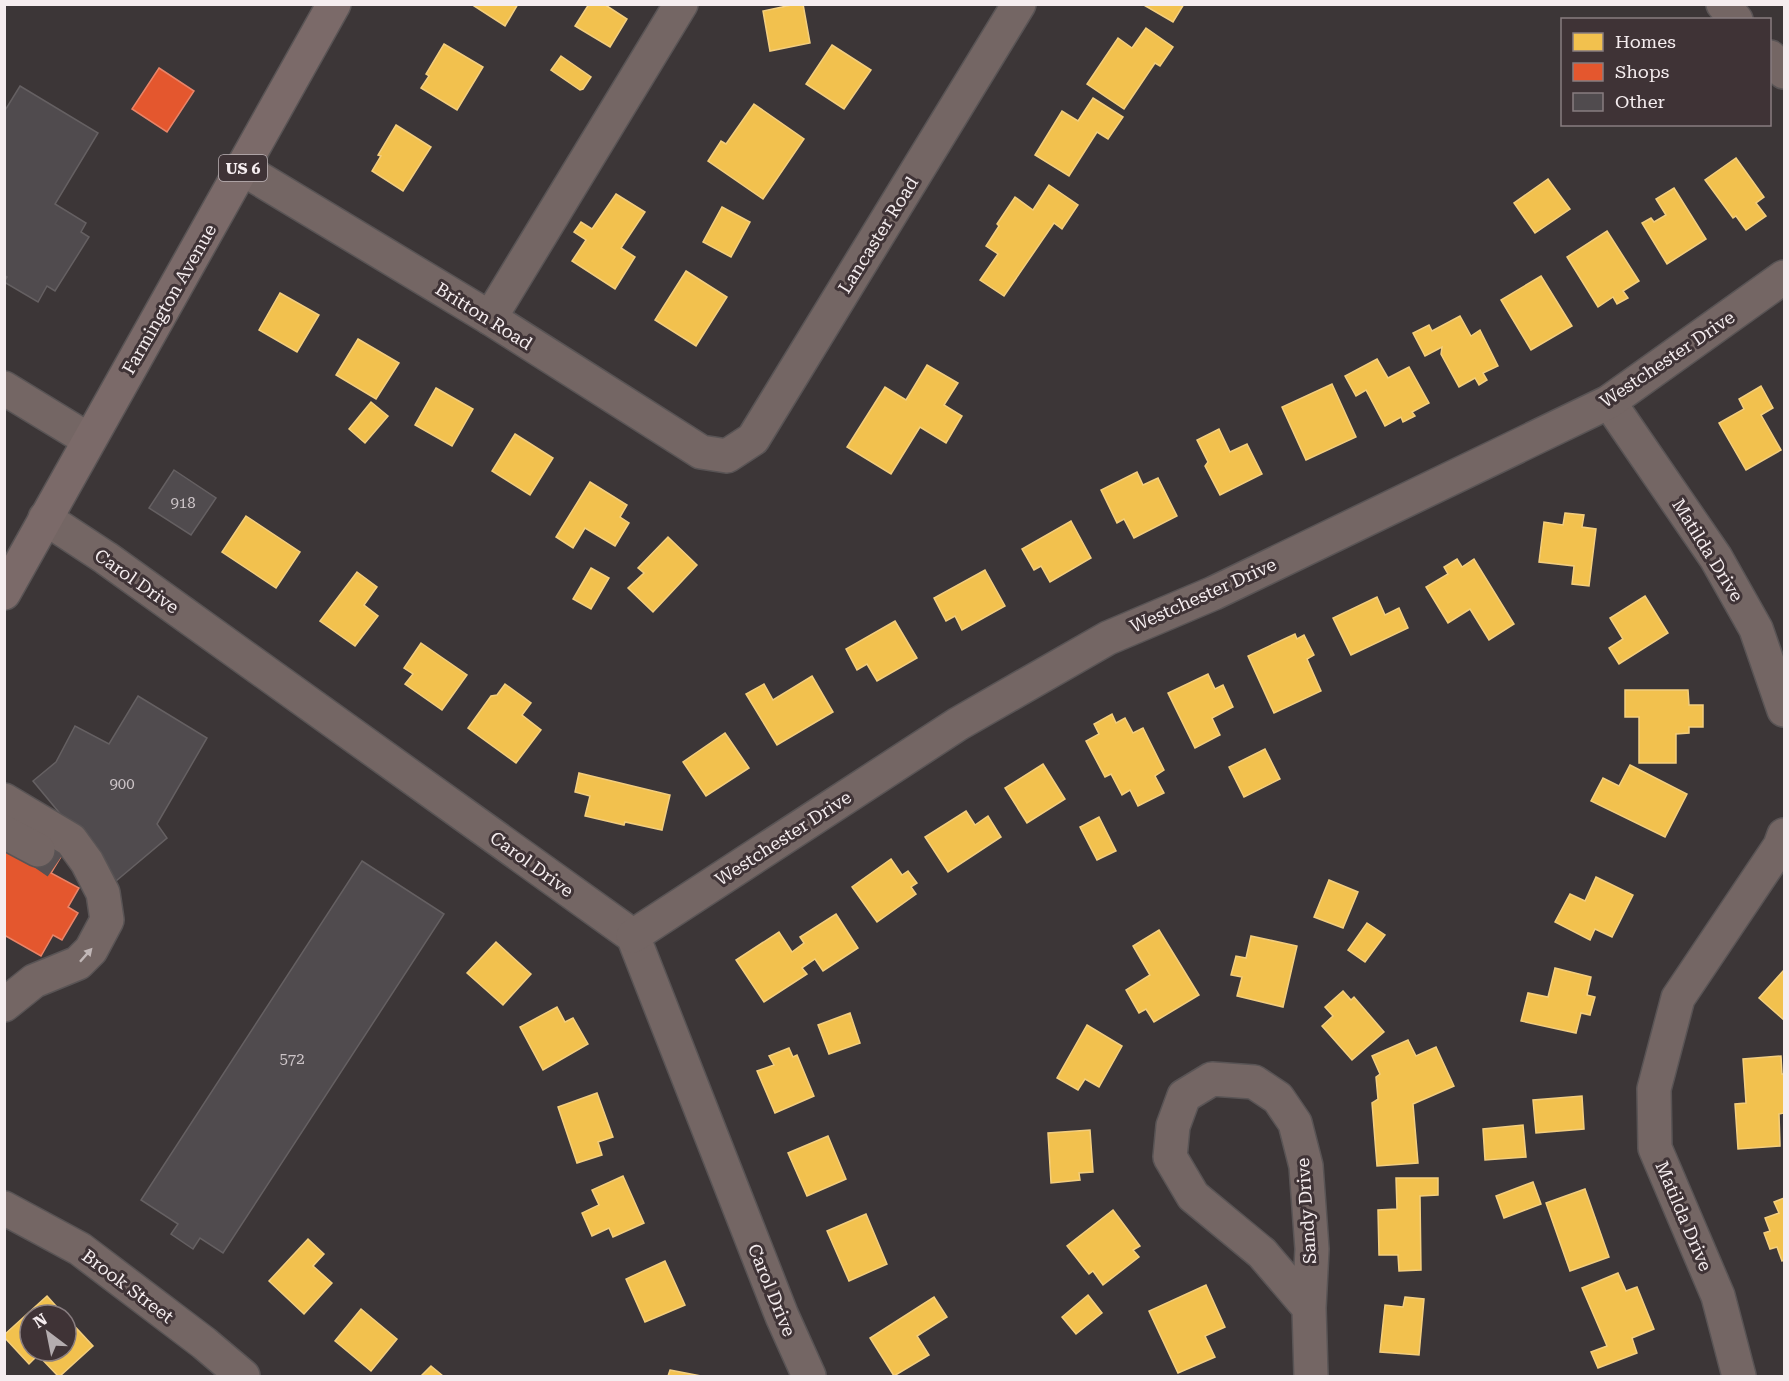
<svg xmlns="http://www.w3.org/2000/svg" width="1789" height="1381" viewBox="0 0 1789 1381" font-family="'Roboto Serif',serif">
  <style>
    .homes { fill: #f2c14e; stroke: #f3ce7e; stroke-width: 1.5 }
    .shops { fill: #e4572e; stroke: #e98468; stroke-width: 1.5 }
    .building { fill: #504b4e; stroke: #656062; stroke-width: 1.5 }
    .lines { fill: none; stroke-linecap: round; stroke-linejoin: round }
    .minor-tunnel { stroke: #585153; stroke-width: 33; stroke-dasharray: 33 16; stroke-linecap: butt }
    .minor-casing { stroke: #595455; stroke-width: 36 }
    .highway-casing { stroke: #595455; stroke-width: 36 }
    .minor { stroke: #746664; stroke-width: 33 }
    .highway { stroke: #7b6a69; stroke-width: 33 }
    .oneway { fill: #c1b7b7 }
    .labels { text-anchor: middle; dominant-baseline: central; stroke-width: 6; stroke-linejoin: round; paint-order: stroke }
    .number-label { font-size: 15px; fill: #ccc4c7 }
    .shield { fill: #3f3336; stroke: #beb5b8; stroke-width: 1.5 }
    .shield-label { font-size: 16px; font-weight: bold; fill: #f5edef }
    .street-label { font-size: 18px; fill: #f5edef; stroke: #3f3336 }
  </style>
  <rect width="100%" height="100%" fill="#3c3637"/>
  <g class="homes">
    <path d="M471 4H518L505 26Z"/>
    <path d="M589 4H604L627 19 610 47 575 26Z"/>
    <path d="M796 4H803L810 43 770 51 763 11Z"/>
    <path d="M1142 4H1184L1173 22Z"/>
    <path d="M1146 28 1173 47 1160 66 1155 63 1124 109 1087 84 1118 38 1132 48Z"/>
    <path d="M444 44 483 67 457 110 421 88 429 76 426 74Z"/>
    <path d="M832 45 871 70 844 109 806 84Z"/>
    <path d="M561 56 591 77 583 89 580 90 551 70Z"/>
    <path d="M1093 98 1123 117 1108 139 1097 132 1069 176 1035 155 1062 111 1078 121Z"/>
    <path d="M754 104 804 139 763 199 708 161 721 141 726 144Z"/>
    <path d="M396 125 431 147 403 191 372 171 381 156 378 155Z"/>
    <path d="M1736 158 1764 197 1756 203 1766 216 1746 230 1736 216 1733 218 1705 180Z"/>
    <path d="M1548 179 1570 209 1535 233 1514 203Z"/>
    <path d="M1049 185 1078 205 1062 229 1054 223 1004 296 980 280 998 254 986 246 999 226 997 224 1015 197 1033 210Z"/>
    <path d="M1674 188 1706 239 1667 264 1642 223 1651 218 1654 222 1666 215 1656 199Z"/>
    <path d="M616 194 645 212 621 248 635 257 615 289 572 261 586 240 574 232 581 222 592 229Z"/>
    <path d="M722 207 750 222 731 257 703 242Z"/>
    <path d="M1607 231 1639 281 1623 291 1628 298 1617 304 1613 297 1598 307 1567 257Z"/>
    <path d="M686 271 727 297 696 346 655 320Z"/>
    <path d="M1541 276 1572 326 1531 350 1501 300Z"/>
    <path d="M280 293 319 315 297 352 259 330Z"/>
    <path d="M1460 316 1471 336 1480 330 1498 366 1483 373 1487 380 1479 385 1475 378 1459 387 1441 354 1442 347 1425 356 1413 333 1429 325 1432 331Z"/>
    <path d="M358 339 399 363 376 399 336 375Z"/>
    <path d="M1377 359 1388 378 1409 367 1429 403 1412 412 1415 416 1403 422 1401 417 1385 426 1366 390 1356 396 1345 376Z"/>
    <path d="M927 365 958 383 944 405 962 416 946 443 920 427 891 474 847 447 885 387 906 400Z"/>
    <path d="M1332 384 1356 437 1306 460 1282 407Z"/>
    <path d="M1761 386 1773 408 1761 415 1781 450 1746 470 1719 423 1744 409 1739 399Z"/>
    <path d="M436 388 473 409 452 446 415 425Z"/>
    <path d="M371 402 388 416 365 443 349 429Z"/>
    <path d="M1219 429 1230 452 1247 444 1262 474 1220 495 1205 466 1208 462 1197 440Z"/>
    <path d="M515 434 553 458 530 495 492 471Z"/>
    <path d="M1137 472 1143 485 1158 478 1177 516 1134 538 1124 519 1117 523 1101 490Z"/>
    <path d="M590 482 627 505 620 517 629 523 615 546 585 528 573 548 556 537Z"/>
    <path d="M1565 513 1584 515 1582 527 1596 529 1589 586 1572 584 1574 566 1539 562 1544 522 1563 525Z"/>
    <path d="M246 516 300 552 276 588 222 552Z"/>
    <path d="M1071 521 1091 558 1050 582 1041 566 1034 570 1022 549Z"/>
    <path d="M668 537 697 565 653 612 628 588 644 573 638 568Z"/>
    <path d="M1457 559 1462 567 1474 559 1514 624 1489 640 1470 609 1448 623 1426 587 1448 574 1444 567Z"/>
    <path d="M591 568 609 578 591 609 573 599Z"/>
    <path d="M985 570 1005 606 962 630 955 616 946 621 934 598Z"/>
    <path d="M357 572 377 587 364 605 378 616 355 646 320 621Z"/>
    <path d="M1645 596 1668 633 1619 664 1609 648 1623 639 1610 618Z"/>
    <path d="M1377 597 1385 615 1399 608 1408 628 1351 655 1333 618Z"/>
    <path d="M895 621 917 658 877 681 867 664 857 670 846 649Z"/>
    <path d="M1295 634 1297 639 1304 635 1314 655 1307 659 1321 691 1274 713 1248 656Z"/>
    <path d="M421 643 467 675 442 710 405 684 413 674 404 668Z"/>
    <path d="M1208 674 1215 689 1223 685 1233 707 1212 718 1220 735 1195 748 1168 693Z"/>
    <path d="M812 676 833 712 777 745 746 694 764 684 773 700Z"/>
    <path d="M505 684 531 703 522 715 541 730 516 763 468 728 491 696 497 695Z"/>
    <path d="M1625 690H1688L1689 705H1703V727H1689V733L1676 734V763H1639V717H1625Z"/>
    <path d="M1112 714 1116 723 1125 718 1133 733 1143 728 1164 770 1155 776 1164 793 1138 806 1130 790 1122 795 1111 774 1105 777 1086 741 1099 734 1094 724Z"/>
    <path d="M725 733 749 768 706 796 683 762Z"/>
    <path d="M1265 749 1280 779 1244 797 1229 767Z"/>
    <path d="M1043 764 1065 799 1027 823 1005 788Z"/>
    <path d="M1630 765 1687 794 1665 837 1591 801 1603 778 1619 786Z"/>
    <path d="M579 773 670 795 662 830 625 822 624 825 585 816 590 796 575 792Z"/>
    <path d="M966 811 975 825 988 816 1001 837 948 872 925 837Z"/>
    <path d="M1099 817 1116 851 1097 860 1080 827Z"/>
    <path d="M891 859 902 875 908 871 917 883 911 887 916 894 877 922 852 887Z"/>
    <path d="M1596 877 1633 895 1612 937 1595 929 1590 940 1555 922 1570 894 1585 901Z"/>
    <path d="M1329 880 1358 892 1343 928 1314 917Z"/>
    <path d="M836 914 858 948 823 971 815 959 802 968 807 974 764 1002 736 960 779 932 792 952 804 943 800 937Z"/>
    <path d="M1367 923 1385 935 1365 962 1348 950Z"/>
    <path d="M1159 930 1199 995 1154 1022 1146 1009 1139 1013 1126 990 1150 975 1133 946Z"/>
    <path d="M1251 936 1297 946 1283 1007 1237 996 1242 977 1231 975 1236 956 1246 958Z"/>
    <path d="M496 942 531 974 503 1005 467 973Z"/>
    <path d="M1555 968 1591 977 1587 995 1595 997 1590 1015 1581 1013 1576 1033 1521 1021 1528 993 1548 997Z"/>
    <path d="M1784 970V1020L1759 998Z"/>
    <path d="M1343 991 1351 1000 1354 997 1384 1032 1352 1060 1322 1026 1333 1016 1325 1007Z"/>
    <path d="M557 1007 565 1022 573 1018 588 1044 543 1070 520 1027Z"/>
    <path d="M850 1013 860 1043 829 1054 818 1025Z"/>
    <path d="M1087 1025 1122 1046 1099 1087 1085 1079 1078 1090 1057 1078Z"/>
    <path d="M1408 1040 1416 1056 1436 1047 1454 1086 1413 1104 1418 1163 1377 1166 1372 1103 1378 1099 1376 1077 1380 1074 1372 1056Z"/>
    <path d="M789 1048 793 1057 797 1055 814 1096 775 1113 757 1071 774 1065 769 1056Z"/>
    <path d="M1781 1056 1782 1074H1784V1113L1779 1114 1780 1146 1738 1149 1735 1104 1746 1103 1743 1059Z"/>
    <path d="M597 1093 613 1137 598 1142 602 1155 577 1163 558 1107Z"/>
    <path d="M1582 1096 1584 1129 1536 1133 1533 1100Z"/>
    <path d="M1523 1125 1526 1157 1485 1160 1483 1129Z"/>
    <path d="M1090 1130 1093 1172 1079 1173 1080 1180 1051 1183 1048 1133Z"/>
    <path d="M828 1136 846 1179 807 1196 788 1153Z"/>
    <path d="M623 1176 644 1223 613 1237 609 1228 592 1236 582 1213 599 1205 592 1190Z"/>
    <path d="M1396 1178H1438V1195L1420 1196 1421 1270 1399 1271 1398 1255H1379L1378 1210 1397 1209Z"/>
    <path d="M1533 1182 1541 1204 1504 1218 1496 1196Z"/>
    <path d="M1585 1189 1609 1257 1570 1271 1546 1203Z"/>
    <path d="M1784 1198V1260L1782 1261 1777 1247 1770 1249 1764 1233 1770 1231 1765 1218 1779 1213 1774 1202Z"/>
    <path d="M1113 1210 1140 1246 1133 1250 1139 1257 1103 1285 1093 1271 1089 1274 1067 1246Z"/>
    <path d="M866 1214 887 1264 849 1281 827 1231Z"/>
    <path d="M308 1239 324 1254 313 1266 332 1283 304 1314 269 1281Z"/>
    <path d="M665 1261 685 1305 645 1322 626 1279Z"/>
    <path d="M1618 1273 1626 1291 1637 1287 1654 1329 1632 1338 1637 1353 1598 1368 1591 1352 1607 1346 1582 1288Z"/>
    <path d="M1206 1285 1225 1327 1205 1336 1215 1357 1178 1373 1149 1311Z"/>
    <path d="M1088 1295 1102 1313 1076 1334 1062 1317Z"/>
    <path d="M47 1296 64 1315H30V1351H66V1317L93 1346 60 1376H58L38 1355 29 1364 4 1337V1335Z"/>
    <path d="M934 1297 947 1317 917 1336 929 1355 894 1376 870 1338Z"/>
    <path d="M1405 1297 1424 1299 1419 1355 1380 1352 1385 1305 1403 1307Z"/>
    <path d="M361 1309 397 1339 371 1371 335 1341Z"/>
    <path d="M431 1366 443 1376H421Z"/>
    <path d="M670 1370 701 1376H668Z"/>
  </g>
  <g class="shops">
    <path d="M159 68 194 91 167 132 132 109Z"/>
    <path d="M44 838 65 850 51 873 79 888 68 907 78 913 62 940 53 935 41 956 4 935V841Z"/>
  </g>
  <g class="building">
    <path d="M20 86 98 133 55 204 86 223 81 232 89 237 55 291 47 286 38 302 4 282 7 277 4 275V112Z"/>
    <path d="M174 470 216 498 191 535 149 508Z"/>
    <path d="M138 696 207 738 157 824 167 838 116 881 33 781 56 762 75 726 109 744Z"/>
    <path d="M362 861 444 914 223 1253 200 1238 193 1249 171 1234 178 1224 141 1200Z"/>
  </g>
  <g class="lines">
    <path class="minor-tunnel" d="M38 850 57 863"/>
    <g class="minor-casing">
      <g id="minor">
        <path d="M1723 4 1736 20"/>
        <path d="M1770 57 1784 72"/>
        <path d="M243 169 490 318 701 452 727 456 753 439 1019 4"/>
        <path d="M490 318 681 4"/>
        <path d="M4 388 89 440"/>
        <path d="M1609 402 1716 558 1756 629 1784 710"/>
        <path d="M45 518 106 558 633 936 782 1316 809 1376"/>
        <path d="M4 800 71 840 87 862 103 893 107 920 91 950 78 963 34 981 4 1005"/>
        <path d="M4 832 38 850"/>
        <path d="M633 936 958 724 1108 638 1214 593 1609 402 1784 277"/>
        <path d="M4 1208 80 1249 204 1343 243 1376"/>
        <path d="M1309 1308 1262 1253 1193 1196 1170 1157 1173 1126 1184 1096 1212 1079 1254 1082 1278 1098 1295 1123 1306 1166 1312 1249 1309 1308 1311 1376"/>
        <path d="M1739 1376 1718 1296 1655 1148 1654 1089 1678 998 1780 846 1784 835"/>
      </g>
    </g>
    <g class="highway-casing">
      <path id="highway" d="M4 593 334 4"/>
    </g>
    <use href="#minor" class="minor"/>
    <use href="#highway" class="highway"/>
  </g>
  <defs><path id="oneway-solid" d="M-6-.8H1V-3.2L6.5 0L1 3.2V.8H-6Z" transform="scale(1.5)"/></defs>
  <use class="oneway" href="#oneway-solid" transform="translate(86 955) rotate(-48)"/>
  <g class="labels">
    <g class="number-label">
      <text x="183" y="503">918</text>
      <text x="122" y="784">900</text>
      <text x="292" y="1059">572</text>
    </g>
    <rect class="shield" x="219" y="155" width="48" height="26" rx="4.5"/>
    <g class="shield-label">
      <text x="243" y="168">US 6</text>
    </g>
    <g class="street-label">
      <text transform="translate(878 235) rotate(-58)">Lancaster Road</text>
      <text transform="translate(169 299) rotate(-60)">Farmington Avenue</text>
      <text transform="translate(484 316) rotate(32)">Britton Road</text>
      <text transform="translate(1667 359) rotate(-34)">Westchester Drive</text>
      <text transform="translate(1708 550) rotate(58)">Matilda Drive</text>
      <text transform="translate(137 581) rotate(35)">Carol Drive</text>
      <text transform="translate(1203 595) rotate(-24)">Westchester Drive</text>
      <text transform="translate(783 838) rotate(-33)">Westchester Drive</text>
      <text transform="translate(532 864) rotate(36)">Carol Drive</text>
      <text transform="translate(1306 1211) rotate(-94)">Sandy Drive</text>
      <text transform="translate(1684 1216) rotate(67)">Matilda Drive</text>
      <text transform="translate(128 1286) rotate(37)">Brook Street</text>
      <text transform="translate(772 1290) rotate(68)">Carol Drive</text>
    </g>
  </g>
  <rect width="1789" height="1381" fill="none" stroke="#f5edef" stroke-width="12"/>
  <rect x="1561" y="18" width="210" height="108" fill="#3f3336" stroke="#887d80" stroke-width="1.5"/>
  <rect x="1573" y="33" width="30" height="18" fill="#f2c14e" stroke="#887d80" stroke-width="1.5"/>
  <text x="1615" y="48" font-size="18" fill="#f5edef">Homes</text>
  <rect x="1573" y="63" width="30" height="18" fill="#e4572e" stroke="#887d80" stroke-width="1.5"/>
  <text x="1615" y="78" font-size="18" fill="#f5edef">Shops</text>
  <rect x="1573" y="93" width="30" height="18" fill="#504b4e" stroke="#887d80" stroke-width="1.5"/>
  <text x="1615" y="108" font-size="18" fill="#f5edef">Other</text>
  <g transform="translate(48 1333) rotate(328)"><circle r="28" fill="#3f3336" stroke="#887d80" stroke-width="1.5"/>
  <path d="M0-4.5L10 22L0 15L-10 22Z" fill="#b4adaf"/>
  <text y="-9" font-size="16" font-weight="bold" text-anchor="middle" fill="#f5edef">N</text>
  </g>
</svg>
